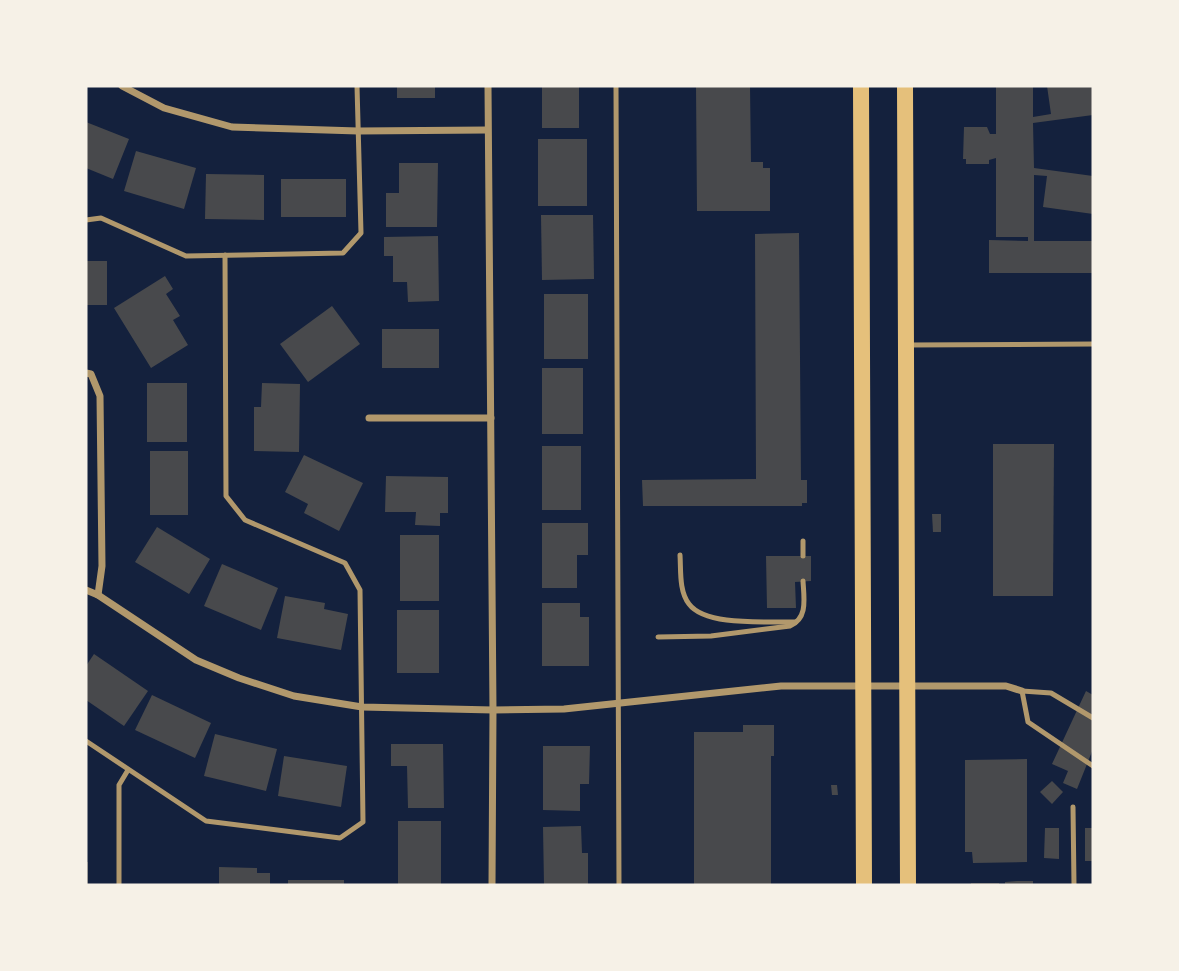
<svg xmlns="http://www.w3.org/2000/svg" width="1179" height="971" viewBox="0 0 1179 971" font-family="'Source Sans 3',sans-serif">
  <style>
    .building { fill: #48494c }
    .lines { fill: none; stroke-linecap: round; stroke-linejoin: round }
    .service { stroke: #b1986c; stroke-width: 5 }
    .minor { stroke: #b1986c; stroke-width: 7 }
    .primary { stroke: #e5c07b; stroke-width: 16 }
  </style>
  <rect width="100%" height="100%" fill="#14213d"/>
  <g class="building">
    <rect x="397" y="86" width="38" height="12"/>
    <rect x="542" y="86" width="37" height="42"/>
    <path d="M696 86H750L751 162H763V168H770V211H697Z"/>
    <path d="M996 86H1033V117L1051 114 1047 86H1093V115L1033 123 1034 168 1093 176V214L1043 207 1047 176 1034 175V241H1093V273H989V240L1028 241V237H996V158L989 160V164H966V159H963L964 127H987L990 134H996Z"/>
    <path d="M86 122 129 139 113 179 86 168Z"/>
    <rect x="538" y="139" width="49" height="67"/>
    <path d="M136 151 196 168 184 209 124 191Z"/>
    <path d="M399 163H438L437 227H386V193H399Z"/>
    <path d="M206 174 264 175V220L205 219Z"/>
    <rect x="281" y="179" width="65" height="38"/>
    <path d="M541 215H593L594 279 542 280Z"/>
    <path d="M799 233 801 480H807V503H802V506H643L642 480 756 479 755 234Z"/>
    <path d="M438 236 439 301 408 302 407 282H393V256H384V237Z"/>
    <rect x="86" y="261" width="21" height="44"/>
    <path d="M165 276 173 289 166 294 180 316 173 320 188 345 151 368 114 308Z"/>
    <rect x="544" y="294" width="44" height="65"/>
    <path d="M332 306 360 344 308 382 280 344Z"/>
    <rect x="382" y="329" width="57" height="39"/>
    <rect x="542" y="368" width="41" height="66"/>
    <rect x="147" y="383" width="40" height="59"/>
    <path d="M262 383 300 384 299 452 254 451V407H261Z"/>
    <path d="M993 444H1054L1053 596H993Z"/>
    <rect x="542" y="446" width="39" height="64"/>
    <rect x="150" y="451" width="38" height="64"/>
    <path d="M304 455 363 483 339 531 304 513 308 504 285 492Z"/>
    <path d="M386 476 448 477V513H440V526L415 525 416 512H385Z"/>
    <path d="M932 514H941V532H933Z"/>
    <path d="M542 523H588V555H577V588H542Z"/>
    <path d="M157 527 210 559 189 594 135 562Z"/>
    <rect x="400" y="535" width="39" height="66"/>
    <path d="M766 556H811V581L795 582 796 608H767Z"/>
    <path d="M222 564 278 588 261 630 204 606Z"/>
    <path d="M285 596 325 603 324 609 348 614 341 650 277 638Z"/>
    <path d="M542 603H580V617H589V666H542Z"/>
    <rect x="397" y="610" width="42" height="63"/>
    <path d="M94 654 148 691 124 726 86 700V666Z"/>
    <path d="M1086 691 1093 695V749L1077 789 1063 783 1068 771 1052 764Z"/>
    <path d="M152 695 211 723 195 758 135 730Z"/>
    <path d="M743 725H774V756H771V885H694V732H743Z"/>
    <path d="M215 734 277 749 266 791 204 776Z"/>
    <path d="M391 744H443L444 808H408L407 766H391Z"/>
    <path d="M543 746H590L589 784H580V811L543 810Z"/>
    <path d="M284 756 347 766 341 807 278 796Z"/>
    <path d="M1027 759V862L973 863 972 852H965V760Z"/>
    <path d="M1052 781 1063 792 1052 804 1040 792Z"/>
    <path d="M831 785H837L838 795H832Z"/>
    <rect x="398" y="821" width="43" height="64"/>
    <path d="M581 826 582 853H588V885H544L543 827Z"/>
    <path d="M1045 828H1059V859L1044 858Z"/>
    <rect x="1085" y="828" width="8" height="33"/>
    <rect x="86" y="862" width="2" height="23"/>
    <path d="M219 867 257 868V873H270V885H219Z"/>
    <rect x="288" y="880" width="56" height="5"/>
    <path d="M1017 881H1033V885H1005V882Z"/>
    <rect x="971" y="883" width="28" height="2"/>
  </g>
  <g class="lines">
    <g class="service">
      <path d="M616 86 619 885"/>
      <path d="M86 220 101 218 186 256 343 253 361 233 357 86"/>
      <path d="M907 345 1093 344"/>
      <path d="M803 541V556"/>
      <path d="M680 555C681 571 679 591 689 604 706 627 768 621 796 622"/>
      <path d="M658 637 711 636 790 626C808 618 804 599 803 581"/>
      <path d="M1093 718 1051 693 1022 691 1028 722 1093 766"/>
      <path d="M86 741 206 821 340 838 363 822 360 590 345 563 245 520 226 496 225 255"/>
      <path d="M1073 807 1074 885"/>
      <path d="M119 885V785L128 770"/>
    </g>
    <g class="minor">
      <path d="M122 86 164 108 232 127 358 131 487 130"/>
      <path d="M488 86 493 710 492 885"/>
      <path d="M86 373 91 374 100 396 102 566 98 595"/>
      <path d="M369 418H491"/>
      <path d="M86 590 98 595 196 660 239 678 294 696 362 707 493 710 564 709 781 686H1006L1022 691"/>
    </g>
    <g class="primary">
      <path d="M861 86 864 885"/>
      <path d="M905 86 908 885"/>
    </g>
  </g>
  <rect width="1179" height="971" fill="none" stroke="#f6f1e7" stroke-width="175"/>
</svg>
